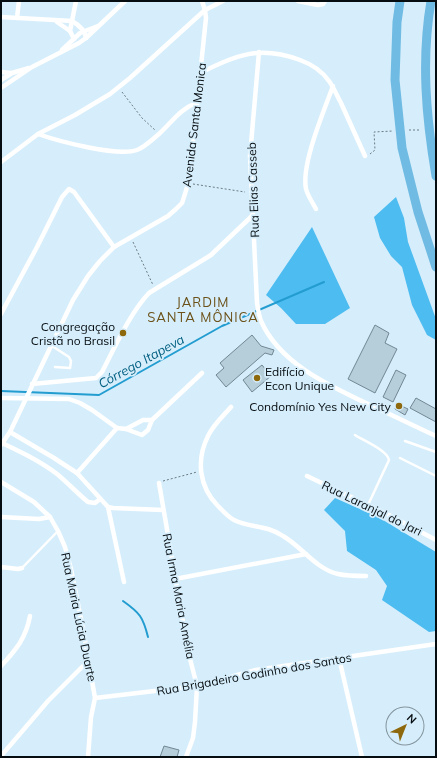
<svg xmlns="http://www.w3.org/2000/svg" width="437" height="758" viewBox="0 0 437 758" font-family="Mulish,sans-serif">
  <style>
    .forest { fill: #4dbcf1 }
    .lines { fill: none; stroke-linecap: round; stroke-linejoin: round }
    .stream { stroke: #239cd0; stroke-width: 2 }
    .building { fill: #b6cdda; stroke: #728793 }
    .path { stroke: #6c7b83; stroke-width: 1; stroke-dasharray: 2 2; stroke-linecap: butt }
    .service { stroke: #fff; stroke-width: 2.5 }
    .minor { stroke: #fff; stroke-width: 4.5 }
    .motorway { stroke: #70bbe3; stroke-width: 9 }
    .poi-dot { fill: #8e680c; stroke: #d6eefb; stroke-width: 1.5 }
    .labels { text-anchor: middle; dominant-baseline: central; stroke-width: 3.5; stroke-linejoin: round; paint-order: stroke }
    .street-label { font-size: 12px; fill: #060d11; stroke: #d6eefb }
    .poi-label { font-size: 12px; fill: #060d11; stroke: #d6eefb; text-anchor: end }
    .neighbourhood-label { font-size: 13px; letter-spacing: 1px; fill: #6c521a; stroke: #d6eefb }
    .water-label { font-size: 13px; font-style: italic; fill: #015e81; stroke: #d6eefb }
  </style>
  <rect width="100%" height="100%" fill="#d6eefb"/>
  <g class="forest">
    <path d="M396 197 404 218 408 242 436 319V340L427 335 412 305 402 267 391 256 380 238 374 217Z"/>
    <path d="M312 227 350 308 325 324H296L281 308 266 295Z"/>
    <path d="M335 498 378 517 436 552V631L429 632 382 600 387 586 376 570 347 551 345 531 324 510Z"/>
  </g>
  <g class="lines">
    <g class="stream">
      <path d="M1 391 99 395 222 326 324 282"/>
      <path d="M123 601C140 613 143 617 148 637"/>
    </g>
  </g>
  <g class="building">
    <path d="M375 325 389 333 385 343 397 349 375 393 348 379Z"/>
    <path d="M252 335 261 346 274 350 272 355 265 353 226 387 216 375 224 368 220 363Z"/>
    <path d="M262 365 271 376 252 392 243 380Z"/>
    <path d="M396 370 406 375 393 402 383 397Z"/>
    <path d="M416 398 436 409V422L410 408Z"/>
    <path d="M397 404 408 409 405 415 395 409Z"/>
    <path d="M164 746 179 750 177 757H160Z"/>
  </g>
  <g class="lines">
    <g class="path">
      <path d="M122 92 142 118 155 130"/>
      <path d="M409 130H421"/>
      <path d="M370 154 375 150 374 132 393 131"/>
      <path d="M193 184 245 192"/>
      <path d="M133 242 153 285"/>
      <path d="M163 481 197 472"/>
    </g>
    <g class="service">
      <path d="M52 346 69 357 71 361 70 368 55 367"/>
      <path d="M355 435C364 441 387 450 389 460L368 505"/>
      <path d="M405 441 436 452"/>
      <path d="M400 458 436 476"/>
      <path d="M22 568 58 531"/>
    </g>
    <g class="minor">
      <path d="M298 1 318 5 323 4 325 1"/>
      <path d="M1 17 72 21C79 25 85 30 86 38"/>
      <path d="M17 18 19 1"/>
      <path d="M57 22 70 31 74 39"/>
      <path d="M70 31 76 1"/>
      <path d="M62 50 80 33 98 26"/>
      <path d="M259 52 250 156 257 303C258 309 259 316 261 321 280 364 330 386 370 405 392 415 414 426 436 436"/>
      <path d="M1 72 11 73"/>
      <path d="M200 73C237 55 259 45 300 60 311 64 322 71 329 81 334 88 337 96 341 103 349 121 357 138 365 156"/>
      <path d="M1 80 12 73 29 68"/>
      <path d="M1 88 32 67 79 43 86 38 125 1"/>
      <path d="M38 134C58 141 117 157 137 150 145 147 153 139 159 134 172 122 180 109 196 103"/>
      <path d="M1 162 38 134 75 115 110 94 130 78 205 10 223 1"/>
      <path d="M316 209C312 202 308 196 306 189 301 164 324 111 333 86"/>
      <path d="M1 314 37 247 62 197 69 189 74 192 114 247"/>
      <path d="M32 384 96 378 102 372C115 347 130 313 149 293L211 255 253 215"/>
      <path d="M1 398 69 399 80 403 92 410 117 428 126 429 142 435 148 430 152 420 202 373"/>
      <path d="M231 407C223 416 213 425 208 436 196 460 199 487 218 506 223 511 228 517 234 520 250 528 267 525 283 536 302 547 316 569 338 574 347 576 357 576 366 576"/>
      <path d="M126 429 143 420H152"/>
      <path d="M10 432 54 458 77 473 108 507 113 508 163 510"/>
      <path d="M2 443C21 452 40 461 57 474 68 483 77 493 88 502L95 503 100 499"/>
      <path d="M1 445 10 432 73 300 88 276 100 261 114 247 168 216 176 209 182 203 185 194 189 180 206 18 205 10 202 1"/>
      <path d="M77 473 117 428"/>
      <path d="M307 476 389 515 436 540"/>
      <path d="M1 482 34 502 50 517 58 531 65 547 71 569 83 629 95 698 91 717 88 757"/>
      <path d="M159 483 188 651 197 686 195 722 193 738 186 757"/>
      <path d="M108 507 124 582"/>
      <path d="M1 517 39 519 50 517"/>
      <path d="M1 567 18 569 22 568"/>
      <path d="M175 579 306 554"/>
      <path d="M339 658 362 757"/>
      <path d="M1 666C16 650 26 638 30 616"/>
      <path d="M95 698 197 686 256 670 436 644"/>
      <path d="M1 756 48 701 88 661"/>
    </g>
    <g class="motorway">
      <path d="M400 1 397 22 395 80 402 148 418 212 436 267"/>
      <path d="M431 1C421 60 426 117 436 176"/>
    </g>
  </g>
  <g class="poi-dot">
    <circle cx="123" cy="333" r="4"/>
    <circle cx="257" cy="378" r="4"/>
    <circle cx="399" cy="406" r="4"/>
  </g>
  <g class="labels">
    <g class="street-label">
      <text transform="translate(194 125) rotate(-83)">Avenida Santa Monica</text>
      <text transform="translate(253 190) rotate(-92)">Rua Elias Casseb</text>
      <text transform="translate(372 508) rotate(26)">Rua Laranjal do Jari</text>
      <text transform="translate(179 596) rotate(79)">Rua Irma Maria Amélia</text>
      <text transform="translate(79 617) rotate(78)">Rua Maria Lúcia Duarte</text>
      <text transform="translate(254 674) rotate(-10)">Rua Brigadeiro Godinho dos Santos</text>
    </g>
    <g class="poi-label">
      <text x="115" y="326">Congregação<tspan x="115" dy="14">Cristã no Brasil</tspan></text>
      <text x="265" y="371" text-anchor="start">Edifício<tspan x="265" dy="14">Econ Unique</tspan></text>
      <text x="391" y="406">Condomínio Yes New City</text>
    </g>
    <g class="neighbourhood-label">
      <text x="203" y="302">JARDIM<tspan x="203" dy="15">SANTA MÔNICA</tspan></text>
    </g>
    <g class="water-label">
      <text transform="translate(141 361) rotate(-29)">Córrego Itapeva</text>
    </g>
  </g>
  <rect width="437" height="758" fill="none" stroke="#060d11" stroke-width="4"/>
  <g transform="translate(405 726) rotate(43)"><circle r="19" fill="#d6eefb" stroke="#83949d"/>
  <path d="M0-3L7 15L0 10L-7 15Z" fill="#8e680c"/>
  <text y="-6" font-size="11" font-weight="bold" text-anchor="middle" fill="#060d11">N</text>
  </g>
</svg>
